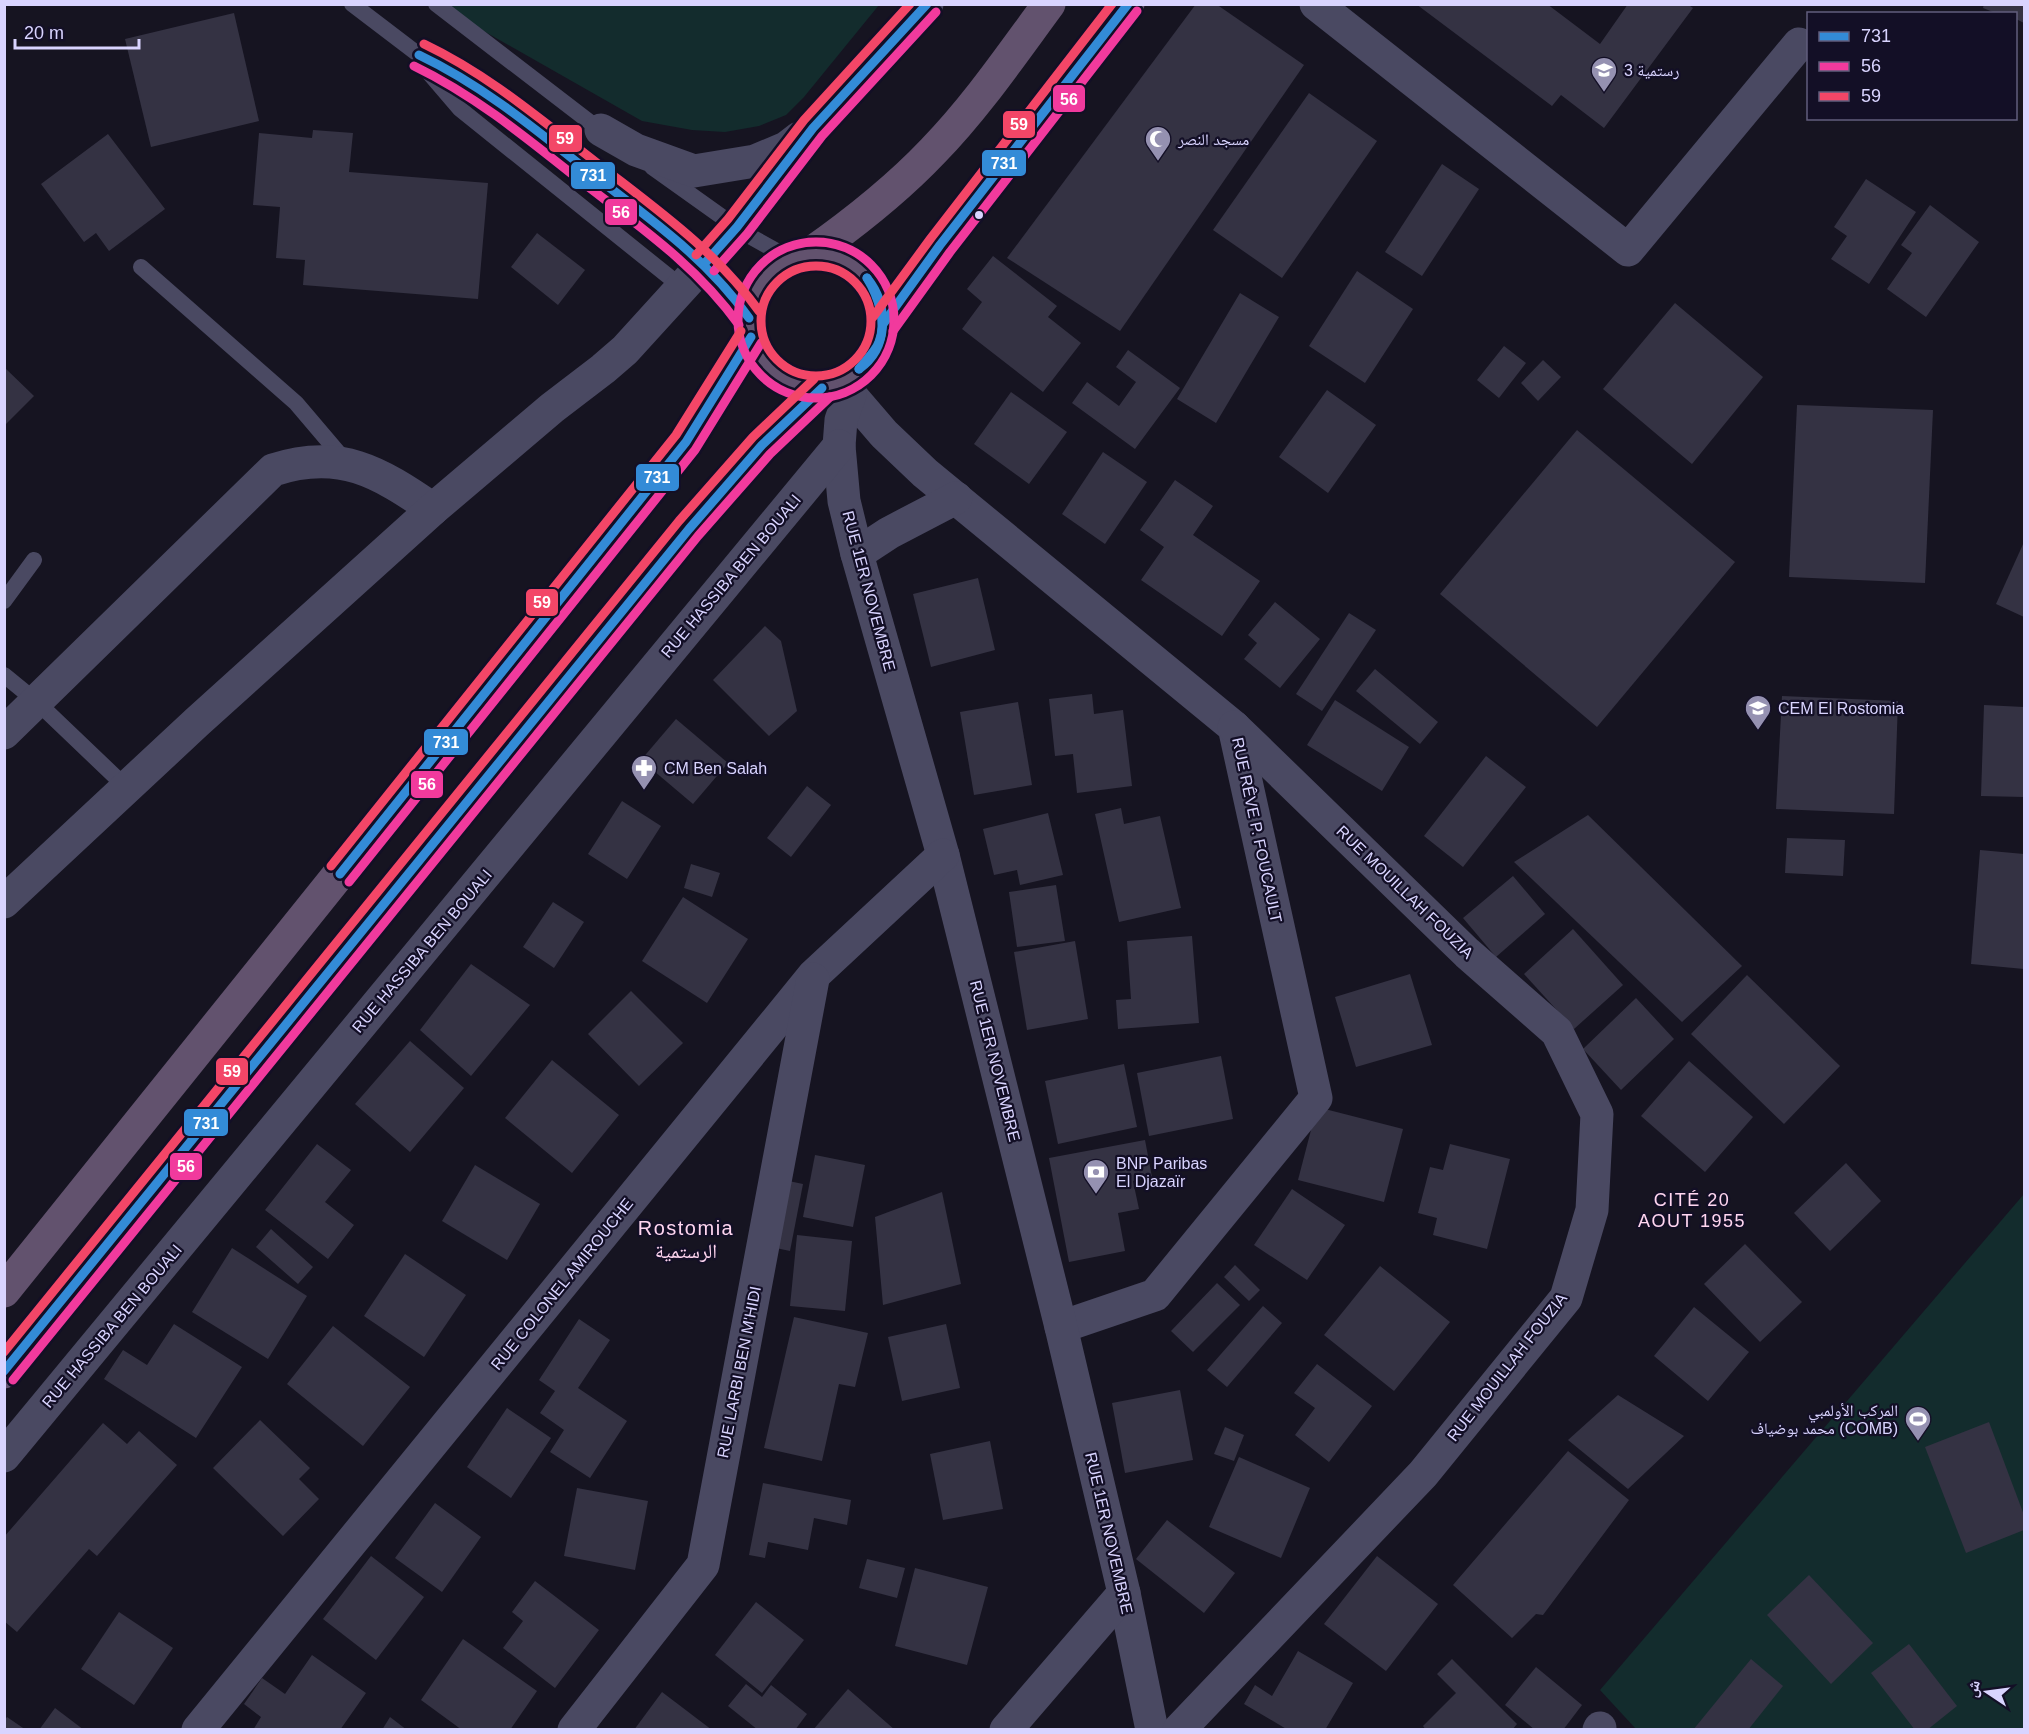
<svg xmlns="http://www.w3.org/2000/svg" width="2029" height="1734" viewBox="0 0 2029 1734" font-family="Arial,'Noto Naskh Arabic',sans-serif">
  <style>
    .green { fill: #132c2d }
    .building { fill: #343243 }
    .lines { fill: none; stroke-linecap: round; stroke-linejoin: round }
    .service { stroke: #4a4962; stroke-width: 16 }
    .minor { stroke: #4a4962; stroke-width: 33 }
    .trunk { stroke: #62526e; stroke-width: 33 }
    .bus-1-casing { stroke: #130f26; stroke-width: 14 }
    .bus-2-casing { stroke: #130f26; stroke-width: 14 }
    .bus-3-casing { stroke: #130f26; stroke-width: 14 }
    .bus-1 { stroke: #338bd7; stroke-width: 9 }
    .bus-2 { stroke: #f13a9d; stroke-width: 9 }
    .bus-3 { stroke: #f34667; stroke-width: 9 }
    .bus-dot { fill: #d9d4ff; stroke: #130f26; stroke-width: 2 }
    .labels { text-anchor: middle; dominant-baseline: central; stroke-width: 4.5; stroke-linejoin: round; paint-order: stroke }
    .poi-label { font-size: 16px; fill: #d9d4ff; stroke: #130f26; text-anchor: start }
    .street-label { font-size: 16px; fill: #d9d4ff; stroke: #130f26 }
    .neighbourhood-label { font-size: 18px; letter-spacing: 1.5px; fill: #ffd6f0; stroke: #130f26 }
    .quarter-label { font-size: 20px; letter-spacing: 1.5px; fill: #ffd6f0; stroke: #130f26 }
    .line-badge { stroke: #130f26; stroke-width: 2 }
    .badge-label { font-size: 16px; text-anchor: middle; font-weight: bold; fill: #fff }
  </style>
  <rect width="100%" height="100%" fill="#161421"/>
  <g class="green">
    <path d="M438 5H879L804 97 786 115 759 126 725 132 692 130 642 121Z"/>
    <path d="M2024 1194V1729H1636L1600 1690Z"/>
  </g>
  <g class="building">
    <path d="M1196 4H1216L1304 65 1120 331 1007 258Z"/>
    <path d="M1416 4H1547L1600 44 1628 4H1687L1693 8 1604 128 1561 95 1552 106Z"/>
    <path d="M1984 4H2024V23L2016 19V14H1998L1983 8Z"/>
    <path d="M234 13 259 121 151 147 125 39Z"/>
    <path d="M1309 93 1377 141 1282 278 1213 230Z"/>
    <path d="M313 130 353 133 349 172 488 183 478 299 303 285 305 260 276 258 280 207 253 205 259 133 312 138Z"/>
    <path d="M108 134 165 209 109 251 96 233 84 242 41 184Z"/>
    <path d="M1442 164 1479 189 1422 276 1385 252Z"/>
    <path d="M1866 179 1916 212 1869 284 1831 259 1847 236 1834 227Z"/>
    <path d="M1930 205 1979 242 1926 317 1887 289 1912 253 1901 245Z"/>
    <path d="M537 233 585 270 558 305 511 267Z"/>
    <path d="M993 256 1057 306 1048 317 1081 343 1043 392 962 329 982 302 967 289Z"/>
    <path d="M1357 271 1413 309 1365 383 1309 346Z"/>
    <path d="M1240 293 1279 317 1216 423 1177 399Z"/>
    <path d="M1675 303 1763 377 1692 464 1603 389Z"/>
    <path d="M1504 346 1526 363 1499 398 1477 380Z"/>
    <path d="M1128 350 1180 388 1135 449 1072 403 1087 382 1119 406 1136 382 1116 367Z"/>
    <path d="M1543 360 1561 377 1538 401 1521 383Z"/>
    <path d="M4 367 34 396 4 426Z"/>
    <path d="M1327 390 1376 425 1328 493 1279 457Z"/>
    <path d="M1011 392 1067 432 1029 484 974 444Z"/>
    <path d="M1797 405 1933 410 1925 583 1789 577Z"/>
    <path d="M1577 430 1735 562 1597 727 1440 594Z"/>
    <path d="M1103 452 1147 482 1105 544 1062 514Z"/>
    <path d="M1175 480 1213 506 1193 535 1260 581 1222 636 1141 580 1164 547 1140 530Z"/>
    <path d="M2024 542V617L1996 604Z"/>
    <path d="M978 578 995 650 931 667 913 594Z"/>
    <path d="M1275 602 1320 639 1280 688 1244 659 1257 643 1248 635Z"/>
    <path d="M1349 613 1376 630 1322 711 1296 694Z"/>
    <path d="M765 626 781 641 797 711 769 736 713 680Z"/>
    <path d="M1375 669 1438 722 1420 744 1356 691Z"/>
    <path d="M1092 694 1094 714 1123 710 1132 786 1077 793 1073 754 1055 756 1049 699Z"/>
    <path d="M1782 696 1898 701 1894 814 1776 809Z"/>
    <path d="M1335 700 1409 747 1382 791 1307 745Z"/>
    <path d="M1018 702 1032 785 974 795 960 712Z"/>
    <path d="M1984 705 2024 707V797L1981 796Z"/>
    <path d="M676 719 728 763 693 804 641 760Z"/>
    <path d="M1486 756 1526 787 1463 867 1424 836Z"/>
    <path d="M807 786 831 805 791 857 767 838Z"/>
    <path d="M622 801 661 826 627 879 588 854Z"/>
    <path d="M1121 808 1124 824 1160 816 1181 908 1119 922 1095 814Z"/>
    <path d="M1048 813 1063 875 1020 885 1017 870 994 875 983 829Z"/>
    <path d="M1588 815 1742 966 1682 1022 1514 862Z"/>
    <path d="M1787 838 1845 840 1843 876 1785 873Z"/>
    <path d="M1980 850 2024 854V969L1971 964Z"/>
    <path d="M691 864 720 873 712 897 684 888Z"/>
    <path d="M1513 876 1545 914 1496 957 1463 918Z"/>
    <path d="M1056 885 1065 941 1017 947 1009 892Z"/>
    <path d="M683 897 748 939 707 1003 642 961Z"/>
    <path d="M553 902 584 922 554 968 523 947Z"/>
    <path d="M1573 929 1623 985 1574 1029 1524 974Z"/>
    <path d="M1192 936 1199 1023 1118 1029 1116 1000 1131 999 1127 941Z"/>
    <path d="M1075 941 1088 1019 1027 1030 1014 952Z"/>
    <path d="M471 964 530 1005 471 1076 420 1030Z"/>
    <path d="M1410 974 1432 1045 1356 1067 1335 997Z"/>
    <path d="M1747 975 1840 1066 1784 1124 1691 1034Z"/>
    <path d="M631 991 683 1043 639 1086 588 1034Z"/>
    <path d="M1636 998 1674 1039 1621 1090 1583 1049Z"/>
    <path d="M410 1041 464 1088 410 1152 355 1104Z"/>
    <path d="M1221 1056 1233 1119 1149 1136 1137 1073Z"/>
    <path d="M552 1060 619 1115 572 1173 505 1118Z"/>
    <path d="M1689 1061 1753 1117 1705 1172 1641 1116Z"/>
    <path d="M1124 1064 1137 1127 1058 1144 1045 1081Z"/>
    <path d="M1317 1107 1403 1129 1384 1202 1298 1180Z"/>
    <path d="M1145 1140 1152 1177 1133 1181 1139 1209 1118 1213 1125 1251 1069 1262 1049 1158Z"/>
    <path d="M317 1144 351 1170 325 1202 354 1225 328 1259 265 1210Z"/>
    <path d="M1450 1144 1510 1159 1487 1249 1433 1235 1437 1218 1418 1213 1430 1167 1443 1170Z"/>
    <path d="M815 1155 865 1165 853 1227 803 1217Z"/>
    <path d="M1846 1163 1881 1201 1830 1251 1794 1213Z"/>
    <path d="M475 1165 540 1204 507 1260 442 1221Z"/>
    <path d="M784 1180 803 1184 790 1251 771 1247Z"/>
    <path d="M1292 1189 1345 1225 1307 1280 1254 1245Z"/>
    <path d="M942 1192 961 1284 883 1305 875 1217Z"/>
    <path d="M271 1229 313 1267 298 1284 256 1247Z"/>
    <path d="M797 1235 852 1241 845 1311 790 1306Z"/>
    <path d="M1745 1244 1802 1302 1760 1342 1704 1284Z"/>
    <path d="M232 1248 307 1296 268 1359 192 1312Z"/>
    <path d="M405 1254 466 1295 424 1357 364 1316Z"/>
    <path d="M1235 1265 1260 1290 1249 1301 1224 1277Z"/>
    <path d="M1380 1266 1450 1322 1394 1391 1324 1335Z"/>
    <path d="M1217 1283 1240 1305 1193 1352 1171 1331Z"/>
    <path d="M1263 1306 1282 1323 1227 1387 1207 1370Z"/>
    <path d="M1694 1307 1749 1352 1708 1401 1654 1356Z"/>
    <path d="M794 1317 868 1333 855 1387 839 1384 822 1461 764 1448Z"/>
    <path d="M579 1319 610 1340 578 1388 627 1421 590 1478 550 1452 564 1430 540 1413 555 1391 539 1380Z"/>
    <path d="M174 1324 242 1367 196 1438 104 1379 123 1350 147 1365Z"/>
    <path d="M946 1324 960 1388 902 1401 888 1337Z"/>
    <path d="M333 1326 410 1387 363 1446 287 1384Z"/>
    <path d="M1317 1364 1372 1406 1329 1462 1295 1435 1315 1408 1294 1393Z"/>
    <path d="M1180 1390 1193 1460 1125 1473 1112 1403Z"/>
    <path d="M1618 1395 1684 1436 1628 1489 1568 1440Z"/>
    <path d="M507 1408 551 1438 511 1498 467 1467Z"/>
    <path d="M260 1420 310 1468 299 1479 319 1499 283 1536 213 1468Z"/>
    <path d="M1989 1422 2024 1515V1530L1966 1553 1925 1447Z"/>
    <path d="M103 1423 127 1444 139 1431 177 1465 97 1556 89 1549 17 1632 4 1621V1537Z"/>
    <path d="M1225 1427 1244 1435 1234 1461 1214 1454Z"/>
    <path d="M990 1441 1003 1509 943 1520 930 1454Z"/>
    <path d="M1568 1451 1629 1500 1543 1615 1536 1614 1512 1638 1453 1585Z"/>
    <path d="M1239 1457 1310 1488 1281 1558 1209 1527Z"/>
    <path d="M763 1483 851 1500 847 1525 814 1518 808 1550 768 1542 765 1558 749 1555Z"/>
    <path d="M577 1488 648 1501 635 1570 564 1556Z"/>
    <path d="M435 1503 481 1537 442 1592 395 1558Z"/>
    <path d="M1167 1520 1235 1573 1204 1613 1136 1559Z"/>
    <path d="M371 1556 424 1597 376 1660 323 1619Z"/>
    <path d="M1377 1556 1438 1604 1386 1671 1324 1624Z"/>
    <path d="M867 1559 905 1568 897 1598 859 1588Z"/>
    <path d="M915 1568 988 1587 967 1665 895 1646Z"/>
    <path d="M1809 1575 1873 1643 1831 1684 1767 1615Z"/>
    <path d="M535 1581 599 1630 555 1688 503 1648 523 1621 512 1612Z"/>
    <path d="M756 1602 804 1640 762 1693 715 1655Z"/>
    <path d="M119 1612 173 1648 134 1705 81 1669Z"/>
    <path d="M463 1639 537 1691 510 1730H462L421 1700Z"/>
    <path d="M1909 1644 1957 1706 1927 1730H1915L1871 1673Z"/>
    <path d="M1298 1651 1353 1683 1325 1730H1288L1244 1704 1255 1685 1272 1696Z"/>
    <path d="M312 1655 366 1693 340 1730H253L261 1717 244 1704 262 1678 285 1694Z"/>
    <path d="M1452 1659 1517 1724 1512 1730H1426L1423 1726 1456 1693 1437 1674Z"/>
    <path d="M1751 1659 1783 1686 1748 1730H1693Z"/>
    <path d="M1536 1667 1582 1705 1563 1730H1535L1505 1705Z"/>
    <path d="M746 1684 762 1697 771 1685 807 1714 795 1730H758L728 1706Z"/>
    <path d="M848 1689 895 1730H813Z"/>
    <path d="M662 1692 712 1730H634Z"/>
    <path d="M55 1708 84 1730H39Z"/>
    <path d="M7 1717 26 1730H4V1721Z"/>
    <path d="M390 1717 407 1730H382Z"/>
  </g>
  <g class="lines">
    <g class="service">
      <path d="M352 4 419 55 441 64 481 88 705 263 739 302 749 318"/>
      <path d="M436 4 604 133"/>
      <path d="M419 55 430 74 460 109 683 288"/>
      <path d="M652 167 746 234 791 259"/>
      <path d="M141 267 296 403 347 463"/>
      <path d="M4 601 34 560"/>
      <path d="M4 675 37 702 127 788"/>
    </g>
    <g class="minor">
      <path d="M1316 4 1628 250 1799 44"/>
      <path d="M601 130 636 150 694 171 755 161 786 148 799 138"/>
      <path d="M841 384 884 434 925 473 1234 727 1316 1098 1155 1295 1061 1327"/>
      <path d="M850 395 841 420 839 446 844 501 857 554 943 855 1061 1327 1124 1593 1152 1730"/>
      <path d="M857 554 889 533 956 498"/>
      <path d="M4 733 273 470C340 448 379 472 433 509"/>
      <path d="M4 902 197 722 433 509 552 408 603 369 625 350 737 227 813 128 927 4"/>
      <path d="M4 1456 839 446"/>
      <path d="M198 1730 814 975 943 855"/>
      <path d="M574 1730 703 1565 813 979"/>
      <path d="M1006 1730 1124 1593"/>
      <path d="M1179 1730 1423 1474 1566 1298 1592 1210 1597 1114 1557 1032 1467 953 1234 727"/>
      <path d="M1599 1730 1600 1728"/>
    </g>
    <g class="trunk">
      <path d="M810 254C854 223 896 190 933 151 976 107 1012 54 1049 4"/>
      <circle cx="816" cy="321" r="67"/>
      <path d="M883 324 940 245 1128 4"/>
      <path d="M4 1291 686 442 751 337"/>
      <path d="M4 1372 671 550C718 493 765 436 822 388"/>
    </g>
    <g class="bus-1-casing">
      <g id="bus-1">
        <path d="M419 55C482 85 534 128 588 171 647 217 705 256 749 318"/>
        <path d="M705 263 737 227 813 128 927 4"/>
        <path d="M883 324 940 245 1128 4"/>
        <path d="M859 369C865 361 876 351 879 342 887 322 878 296 867 278"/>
        <path d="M859 369C889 348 889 305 867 278"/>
        <path d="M340 874 686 442 751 337"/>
        <path d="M4 1371 689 529 762 445 822 388"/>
      </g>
    </g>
    <g class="bus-2-casing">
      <g id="bus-2">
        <path d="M414 66C476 96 528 139 582 182 639 226 697 266 739 325"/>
        <circle cx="816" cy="320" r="78"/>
        <path d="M714 271 747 234 822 136 936 12"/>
        <path d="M893 331 950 252 1137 11"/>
        <path d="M349 882 695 450 761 343"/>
        <path d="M13 1380 698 536 770 454 830 397"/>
      </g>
    </g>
    <g class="bus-3-casing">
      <g id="bus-3">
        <path d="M424 44C489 75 541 120 597 163 656 209 715 250 759 311"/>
        <path d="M696 255 728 219 804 120 910 4"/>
        <circle cx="816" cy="321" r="55"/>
        <path d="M873 317 931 238 1112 4"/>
        <path d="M331 866 676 435 741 331"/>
        <path d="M4 1352 679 521 753 437 814 379"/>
      </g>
    </g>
    <use href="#bus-1" class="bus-1"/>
    <use href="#bus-2" class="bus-2"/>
    <use href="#bus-3" class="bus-3"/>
  </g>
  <defs>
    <g id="school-pin" transform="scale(1.35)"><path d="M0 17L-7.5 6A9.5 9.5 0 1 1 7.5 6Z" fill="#9591b1" stroke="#130f26"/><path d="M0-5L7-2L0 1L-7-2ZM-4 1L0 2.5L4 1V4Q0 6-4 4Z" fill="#fff"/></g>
    <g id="mosque-pin" transform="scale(1.35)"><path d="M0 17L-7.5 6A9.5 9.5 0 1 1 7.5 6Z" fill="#9591b1" stroke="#130f26"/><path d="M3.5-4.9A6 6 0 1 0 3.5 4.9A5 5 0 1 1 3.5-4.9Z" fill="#fff"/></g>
    <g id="pharmacy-pin" transform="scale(1.35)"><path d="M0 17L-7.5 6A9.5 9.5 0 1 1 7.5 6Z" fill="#9591b1" stroke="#130f26"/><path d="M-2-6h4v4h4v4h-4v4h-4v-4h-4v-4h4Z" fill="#fff"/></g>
    <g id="bank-pin" transform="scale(1.35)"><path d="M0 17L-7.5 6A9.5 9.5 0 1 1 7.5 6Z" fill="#9591b1" stroke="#130f26"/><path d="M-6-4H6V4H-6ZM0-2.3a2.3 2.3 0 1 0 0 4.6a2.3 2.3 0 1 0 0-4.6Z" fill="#fff"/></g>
    <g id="stadium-pin" transform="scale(1.35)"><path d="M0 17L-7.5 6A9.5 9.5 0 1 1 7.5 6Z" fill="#9591b1" stroke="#130f26"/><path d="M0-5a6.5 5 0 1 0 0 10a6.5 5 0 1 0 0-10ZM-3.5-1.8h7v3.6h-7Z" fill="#fff"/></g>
  </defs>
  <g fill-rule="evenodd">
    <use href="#school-pin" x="1604" y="70"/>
    <use href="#mosque-pin" x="1158" y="139"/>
    <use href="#school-pin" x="1758" y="708"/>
    <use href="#pharmacy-pin" x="644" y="768"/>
    <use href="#bank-pin" x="1096" y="1172"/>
    <use href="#stadium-pin" x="1918" y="1419"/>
  </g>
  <circle class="bus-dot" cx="979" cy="215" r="5"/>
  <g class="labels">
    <g class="poi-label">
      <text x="1624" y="70">رستمية 3</text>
      <text x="1178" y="139">مسجد النصر</text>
      <text x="1778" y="708">CEM El Rostomia</text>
      <text x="664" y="768">CM Ben Salah</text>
      <text x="1116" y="1163">BNP Paribas<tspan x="1116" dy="18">El Djazaïr</tspan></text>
      <text x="1898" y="1410" text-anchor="end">المركب الأولمبي<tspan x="1898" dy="18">محمد بوضياف (COMB)</tspan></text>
    </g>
    <g class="street-label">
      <text transform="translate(731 576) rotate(-50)">RUE HASSIBA BEN BOUALI</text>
      <text transform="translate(869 591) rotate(75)">RUE 1ER NOVEMBRE</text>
      <text transform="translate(1257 830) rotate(78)">RUE RÊVE P. FOUCAULT</text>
      <text transform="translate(1405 892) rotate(44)">RUE MOUILLAH FOUZIA</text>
      <text transform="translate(422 951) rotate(-50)">RUE HASSIBA BEN BOUALI</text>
      <text transform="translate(995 1061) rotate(76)">RUE 1ER NOVEMBRE</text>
      <text transform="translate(562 1284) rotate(-51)">RUE COLONEL AMIROUCHE</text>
      <text transform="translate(112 1326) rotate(-50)">RUE HASSIBA BEN BOUALI</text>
      <text transform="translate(1507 1367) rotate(-52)">RUE MOUILLAH FOUZIA</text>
      <text transform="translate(739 1372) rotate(-79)">RUE LARBI BEN M'HIDI</text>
      <text transform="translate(1109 1533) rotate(77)">RUE 1ER NOVEMBRE</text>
    </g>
    <g class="neighbourhood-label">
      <text x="1692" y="1200">CITÉ 20<tspan x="1692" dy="21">AOUT 1955</tspan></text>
    </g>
    <g class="quarter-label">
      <text x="686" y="1228">Rostomia<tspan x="686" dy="23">الرستمية</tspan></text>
    </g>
  </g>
  <g class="line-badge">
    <rect x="1052" y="84" width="34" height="29" rx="6" fill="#f13a9d"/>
    <rect x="1002" y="110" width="34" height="29" rx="6" fill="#f34667"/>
    <rect x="548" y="124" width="35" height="29" rx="6" fill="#f34667"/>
    <rect x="981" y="149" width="46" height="28" rx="6" fill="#338bd7"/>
    <rect x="570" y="161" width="46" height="29" rx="6" fill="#338bd7"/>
    <rect x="604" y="198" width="34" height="28" rx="6" fill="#f13a9d"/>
    <rect x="635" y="463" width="45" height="29" rx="6" fill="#338bd7"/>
    <rect x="525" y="588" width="34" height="29" rx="6" fill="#f34667"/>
    <rect x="423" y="728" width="46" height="28" rx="6" fill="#338bd7"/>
    <rect x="410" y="770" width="34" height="29" rx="6" fill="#f13a9d"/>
    <rect x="215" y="1057" width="34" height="29" rx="6" fill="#f34667"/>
    <rect x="183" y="1108" width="46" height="29" rx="6" fill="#338bd7"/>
    <rect x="169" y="1152" width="34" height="29" rx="6" fill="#f13a9d"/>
  </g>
  <g class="badge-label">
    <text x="1069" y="105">56</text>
    <text x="1019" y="130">59</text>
    <text x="565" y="144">59</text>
    <text x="1004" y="169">731</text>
    <text x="593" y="181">731</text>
    <text x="621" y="218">56</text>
    <text x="657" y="483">731</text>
    <text x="542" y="608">59</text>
    <text x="446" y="748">731</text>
    <text x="427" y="790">56</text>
    <text x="232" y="1077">59</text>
    <text x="206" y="1129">731</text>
    <text x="186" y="1172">56</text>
  </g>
  <rect width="2029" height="1734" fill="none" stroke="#d9d4ff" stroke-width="12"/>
  <rect x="1807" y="12" width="210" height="108" fill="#130f26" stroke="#625e7d" stroke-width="1.5"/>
  <rect x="1819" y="32" width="30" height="9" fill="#338bd7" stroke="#625e7d" stroke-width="1.5"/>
  <text x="1861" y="42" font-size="18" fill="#d9d4ff">731</text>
  <rect x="1819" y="62" width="30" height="9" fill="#f13a9d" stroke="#625e7d" stroke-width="1.5"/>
  <text x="1861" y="72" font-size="18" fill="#d9d4ff">56</text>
  <rect x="1819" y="92" width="30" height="9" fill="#f34667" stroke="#625e7d" stroke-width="1.5"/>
  <text x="1861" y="102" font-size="18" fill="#d9d4ff">59</text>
  <g transform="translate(1987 1692) rotate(283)" stroke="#130f26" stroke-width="4.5" paint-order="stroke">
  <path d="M0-4.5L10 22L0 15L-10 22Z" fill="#d9d4ff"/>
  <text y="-9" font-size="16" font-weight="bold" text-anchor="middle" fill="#d9d4ff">ش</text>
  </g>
  <path d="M15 39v9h124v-9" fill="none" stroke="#d9d4ff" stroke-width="3"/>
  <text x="24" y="39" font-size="18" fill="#d9d4ff" stroke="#130f26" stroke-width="4.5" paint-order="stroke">20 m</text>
</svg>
